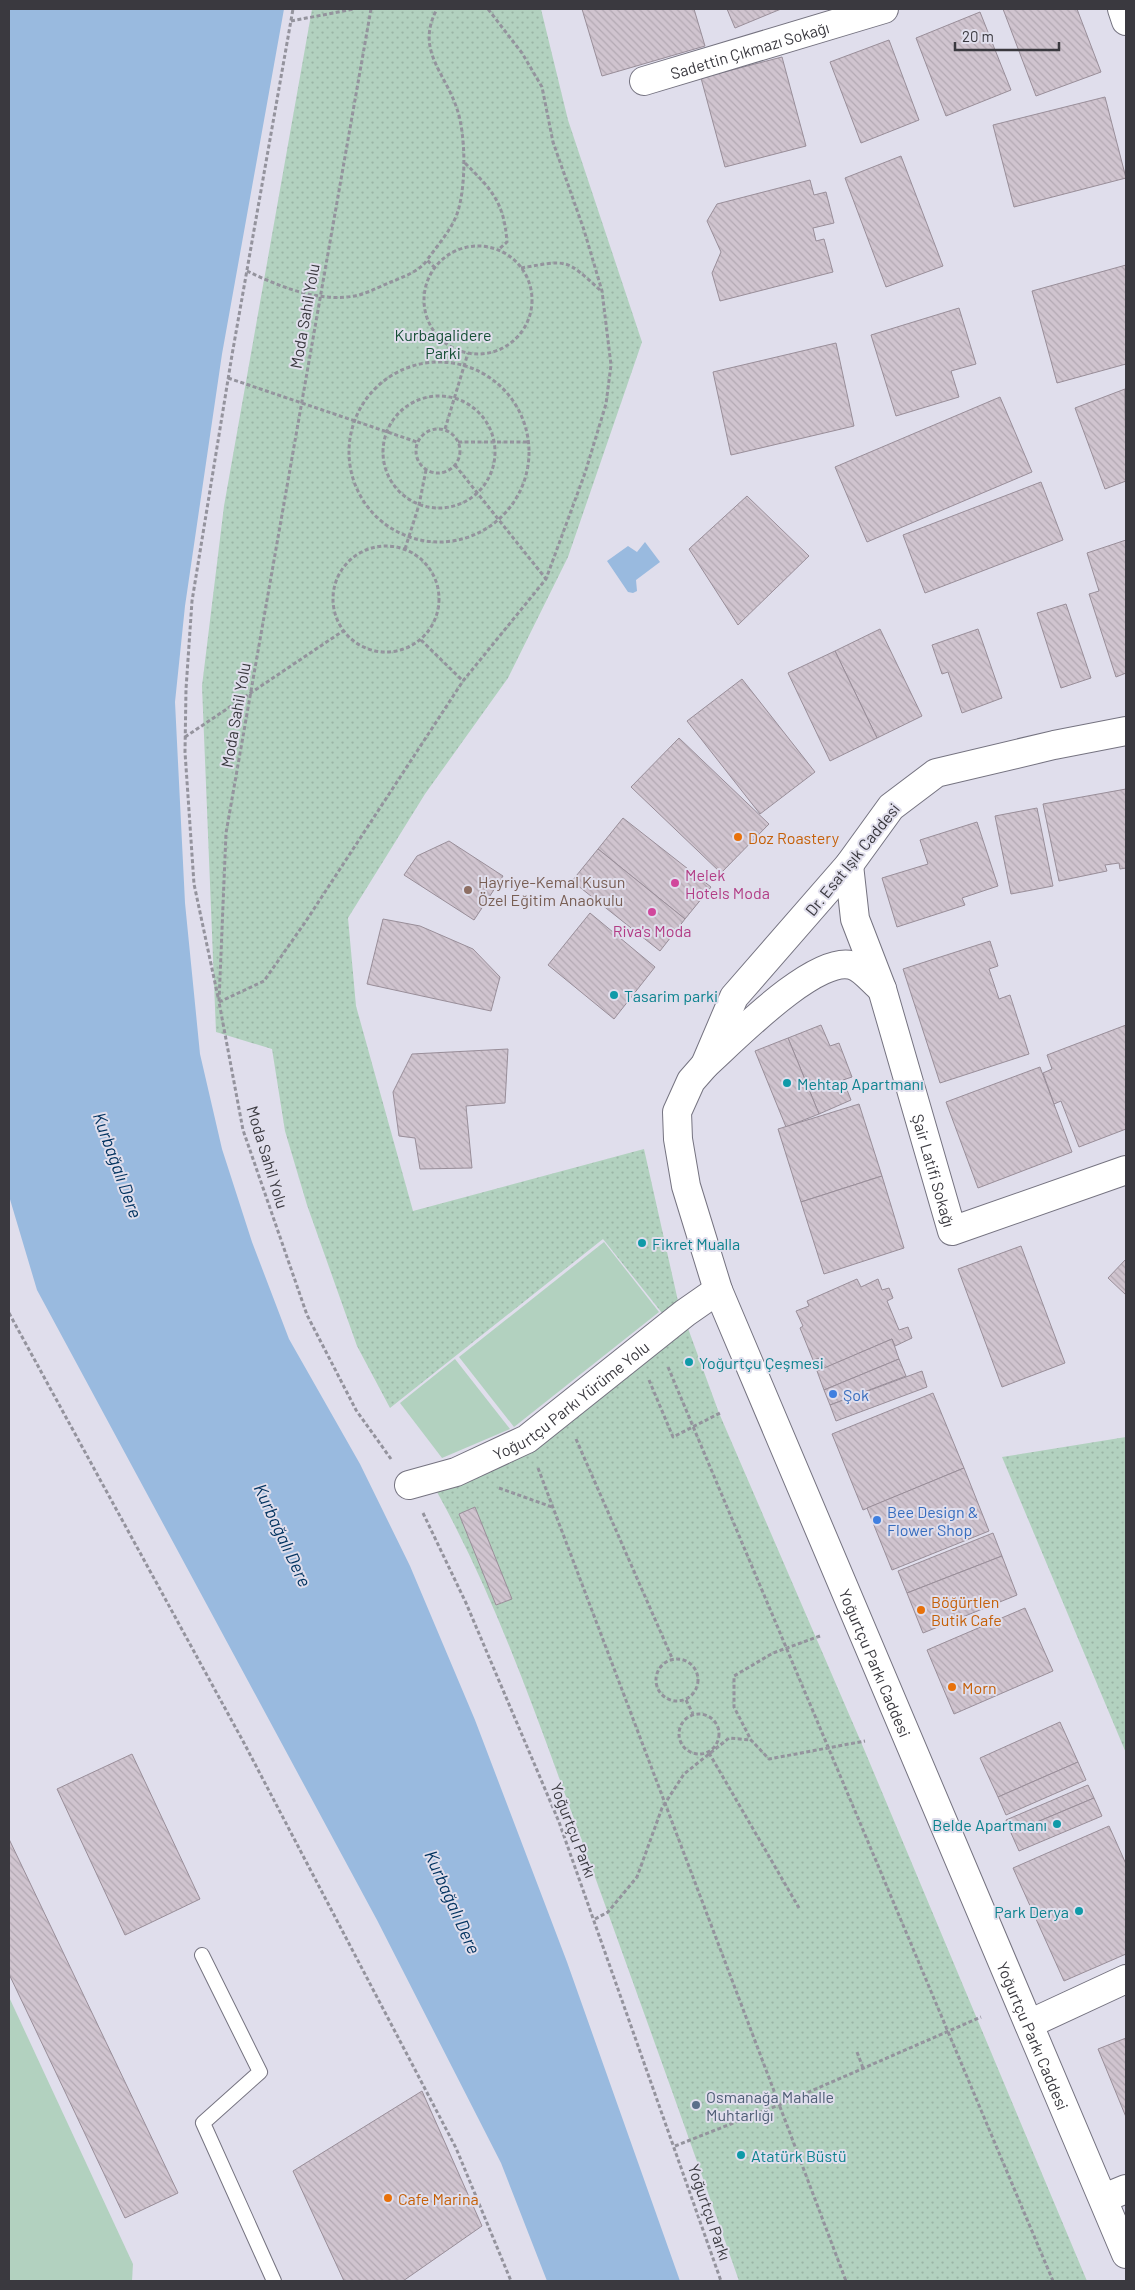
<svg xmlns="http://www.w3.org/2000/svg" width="1135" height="2290" viewBox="0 0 1135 2290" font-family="Barlow,sans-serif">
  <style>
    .grass { fill: #b2d1bf }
    .park { fill: url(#park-dots) }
    .water { fill: #99badf }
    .building { fill: url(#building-back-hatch); stroke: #998e99 }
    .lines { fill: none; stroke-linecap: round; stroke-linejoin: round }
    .lane-casing { stroke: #757380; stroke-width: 16 }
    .street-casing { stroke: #757380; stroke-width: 30 }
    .secondary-casing { stroke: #757380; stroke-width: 30 }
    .path { stroke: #94939d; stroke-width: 3; stroke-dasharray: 4 2.5; stroke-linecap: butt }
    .lane { stroke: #fff; stroke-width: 14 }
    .street { stroke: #fff; stroke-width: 28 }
    .secondary { stroke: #fff; stroke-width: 28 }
    .food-dot { fill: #e8710a; stroke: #e0deec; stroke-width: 2 }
    .hotel-dot { fill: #d1479c; stroke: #e0deec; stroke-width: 2 }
    .education-dot { fill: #8d6e63; stroke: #e0deec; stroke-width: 2 }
    .culture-dot { fill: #0f9aa8; stroke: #e0deec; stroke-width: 2 }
    .shop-dot { fill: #3f7fe0; stroke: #e0deec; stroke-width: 2 }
    .service-dot { fill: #5c6f8a; stroke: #e0deec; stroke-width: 2 }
    .labels { text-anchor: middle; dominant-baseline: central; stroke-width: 4; stroke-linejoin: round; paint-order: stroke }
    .street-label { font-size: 16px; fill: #3a393f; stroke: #e0deec }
    .park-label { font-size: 16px; fill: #154f35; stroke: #e0deec }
    .food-label { font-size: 16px; fill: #c56008; stroke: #e0deec; text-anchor: start }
    .hotel-label { font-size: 16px; fill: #b23c85; stroke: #e0deec; text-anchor: start }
    .education-label { font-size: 16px; fill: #785e54; stroke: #e0deec; text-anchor: start }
    .culture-label { font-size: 16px; fill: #0d838f; stroke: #e0deec; text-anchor: start }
    .shop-label { font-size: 16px; fill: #366cbe; stroke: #e0deec; text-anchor: start }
    .service-label { font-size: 16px; fill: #4e5e75; stroke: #e0deec; text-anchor: start }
    .water-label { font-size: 18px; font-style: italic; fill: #00325f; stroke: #e0deec }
  </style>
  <defs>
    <pattern id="park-dots" width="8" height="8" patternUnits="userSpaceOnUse" patternTransform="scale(1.25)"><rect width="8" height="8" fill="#b2d1bf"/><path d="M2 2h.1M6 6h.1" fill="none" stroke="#9ab4a5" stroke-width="1.8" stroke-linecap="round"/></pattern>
    <pattern id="building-back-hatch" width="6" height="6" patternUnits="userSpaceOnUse" patternTransform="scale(1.25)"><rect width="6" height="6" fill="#d0c4cf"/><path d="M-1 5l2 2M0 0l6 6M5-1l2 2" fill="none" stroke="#b3a9b3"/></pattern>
  </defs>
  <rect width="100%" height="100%" fill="#e0deec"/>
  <g class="grass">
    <path d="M604 1242 659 1312 514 1427 459 1357Z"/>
    <path d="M455 1359 510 1429 442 1458 400 1403Z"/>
    <path d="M9 1997 133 2264 132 2281H9Z"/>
  </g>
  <g class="park">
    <path d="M312 9H541L568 120 642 342 568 557 508 678 425 794 348 918 356 1006 413 1211 644 1149 678 1301 719 1413 861 1742 1087 2281H739C688 2134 635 1988 582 1841 536 1715 493 1587 425 1471L516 1430 662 1313 603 1239 390 1408 357 1346 307 1205 285 1131 272 1049 216 1032 202 686 224 506Z"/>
    <path d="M1126 1437V1753L1002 1457Z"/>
  </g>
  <g class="water">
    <path d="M9 9H284L222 354 185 606 175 702 185 903 200 1054 222 1149 252 1242 289 1339 360 1464 410 1566 475 1720 567 1962 680 2281H547L501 2163 377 1920 37 1290 9 1196Z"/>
    <path d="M645 542 660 562 636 580 637 591 633 593 628 592 607 561 628 546 637 552Z"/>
  </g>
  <g class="building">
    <path d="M582 9H694L705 46 602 76Z"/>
    <path d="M727 9H781L735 28Z"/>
    <path d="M1003 9H1077L1101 72 1036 96Z"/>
    <path d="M980 12 1011 90 946 116 916 38Z"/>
    <path d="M889 40 919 120 861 143 830 62Z"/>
    <path d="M782 57 806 146 725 167 701 78Z"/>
    <path d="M1105 97 1126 178 1014 207 993 125Z"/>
    <path d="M901 156 943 266 886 287 845 178Z"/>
    <path d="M810 180 814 195 826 192 834 223 813 228 816 241 824 239 833 272 720 301 712 273 721 252 707 221 717 204Z"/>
    <path d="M1126 265V364L1057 383 1032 291Z"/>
    <path d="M959 308 976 364 951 371 959 397 896 416 871 335Z"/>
    <path d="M836 343 854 426 731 455 713 372Z"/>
    <path d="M1125 389 1126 481 1105 489 1075 408Z"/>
    <path d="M1000 397 1032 472 867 542 835 467Z"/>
    <path d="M1041 482 1063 540 925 593 903 535Z"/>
    <path d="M747 496 809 556 738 625 689 549Z"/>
    <path d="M1126 540V673L1116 677 1089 594 1099 591 1087 553Z"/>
    <path d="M1066 604 1091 678 1061 688 1037 613Z"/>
    <path d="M880 629 922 716 877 738 835 651Z"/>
    <path d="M978 629 1002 698 962 713 948 672 942 674 932 645Z"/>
    <path d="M835 651 877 738 830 761 788 673Z"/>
    <path d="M742 679 815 772 760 814 687 721Z"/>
    <path d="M679 738 769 824 721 873 631 787Z"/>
    <path d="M1126 789V868L1120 869 1119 863 1105 865 1107 871 1059 881 1043 804Z"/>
    <path d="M1037 808 1053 886 1011 894 995 816Z"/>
    <path d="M623 818 711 887 685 919 598 849Z"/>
    <path d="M977 822 998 886 962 898 965 905 897 927 882 878 928 864 920 840Z"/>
    <path d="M449 841 503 876 474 920 404 875 417 856Z"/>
    <path d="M598 849 685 919 660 951 572 881Z"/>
    <path d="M590 913 655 967 614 1019 548 965Z"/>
    <path d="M383 919 420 926 473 949 500 977 491 1011 367 984Z"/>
    <path d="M990 941 998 966 989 969 999 999 1010 995 1029 1054 940 1083 903 969Z"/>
    <path d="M821 1025 830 1046 839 1043 852 1077 843 1080 851 1100 819 1114 788 1038Z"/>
    <path d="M1126 1025V1129L1079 1147 1061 1101 1054 1104 1043 1073 1052 1069 1047 1055Z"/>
    <path d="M788 1038 819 1114 786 1127 755 1051Z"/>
    <path d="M508 1049 505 1103 466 1106 472 1168 420 1169 415 1138 399 1136 393 1092 412 1054Z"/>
    <path d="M1040 1067 1072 1152 978 1188 946 1102Z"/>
    <path d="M859 1104 882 1176 801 1202 778 1129Z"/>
    <path d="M882 1176 904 1248 824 1274 801 1202Z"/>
    <path d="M1021 1246 1065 1363 1002 1387 958 1269Z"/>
    <path d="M1126 1259V1295L1108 1278Z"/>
    <path d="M857 1279 861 1287 878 1279 882 1290 889 1288 893 1298 887 1301 899 1330 908 1327 912 1338 895 1346 892 1339 825 1368 820 1358 813 1360 800 1328 803 1326 796 1311 809 1306 807 1301Z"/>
    <path d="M892 1339 899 1359 824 1390 817 1371Z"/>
    <path d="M899 1359 906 1376 830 1405 824 1390Z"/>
    <path d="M922 1371 927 1387 836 1421 830 1405Z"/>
    <path d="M933 1393 964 1468 863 1510 832 1434Z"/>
    <path d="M964 1468 989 1531 892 1570 867 1508Z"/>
    <path d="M475 1507 512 1599 496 1605 459 1514Z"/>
    <path d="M993 1533 1002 1556 907 1593 898 1571Z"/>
    <path d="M1002 1556 1017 1595 923 1633 907 1593Z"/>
    <path d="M1025 1608 1053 1671 954 1714 927 1650Z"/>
    <path d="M1060 1722 1078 1762 998 1797 980 1758Z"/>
    <path d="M132 1754 200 1899 125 1935 57 1789Z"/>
    <path d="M1078 1762 1086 1780 1006 1815 998 1797Z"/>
    <path d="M1088 1785 1094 1798 1011 1833 1006 1820Z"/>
    <path d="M1094 1798 1102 1816 1019 1851 1011 1833Z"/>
    <path d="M1109 1826 1126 1864V1954L1064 1981 1013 1868Z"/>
    <path d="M9 1839 178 2193 125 2218 9 1974Z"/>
    <path d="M1126 2038V2117L1098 2049Z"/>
    <path d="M422 2091 482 2226 403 2281H344L293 2171Z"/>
  </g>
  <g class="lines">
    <g class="lane-casing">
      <path id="lane" d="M202 1955 260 2072 203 2123 274 2281"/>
    </g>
    <g class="street-casing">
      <g id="street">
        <path d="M1122 9 1126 21"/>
        <path id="s1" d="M644 81 884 9"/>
        <path id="s2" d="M849 865 855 919 882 989 952 1231 1126 1170"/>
        <path d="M705 1065C733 1040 814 956 851 965 862 967 873 982 882 989"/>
        <path id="s3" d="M409 1485 456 1472 527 1439 685 1313 718 1290"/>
        <path d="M1029 2024 1126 1979"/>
        <path d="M1104 2198 1126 2189"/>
      </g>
    </g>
    <g class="secondary-casing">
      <g id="secondary">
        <path id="s4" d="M1126 731 1054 745 936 773 891 807 849 865 734 997 705 1065 691 1081 677 1112 678 1139 686 1186 718 1290 1126 2254"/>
      </g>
    </g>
    <g class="path">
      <path d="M371 9 226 833 219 1002 243 1130 307 1315 356 1410 391 1459"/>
      <path d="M291 21 354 9"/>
      <path d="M465 163C492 190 504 202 507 242L498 250"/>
      <circle cx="478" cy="300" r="54"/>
      <path d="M435 268 427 260C437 246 453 228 458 211 466 185 466 135 457 109 445 72 415 50 437 9"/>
      <path d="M521 268C568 260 565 258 600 290"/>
      <path d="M247 271C280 287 322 304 359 295 370 292 381 286 391 282 403 277 420 271 427 260"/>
      <circle cx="439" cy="452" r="90"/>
      <path d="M228 378 417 442"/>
      <circle cx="439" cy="452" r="56"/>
      <circle cx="438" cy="451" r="22"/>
      <path d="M445 429 468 353"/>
      <path d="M458 442H528"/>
      <path d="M455 465 546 579"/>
      <circle cx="386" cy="599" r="53"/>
      <path d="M405 549 419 505 426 470"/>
      <path d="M421 640 463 681"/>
      <path d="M185 737 343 631"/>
      <path d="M218 997 194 884 185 752 186 689 192 601 232 355 293 9"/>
      <path d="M219 1002 264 981 306 921 463 681 546 579 585 473 606 404 611 365 602 291 584 230 553 142 542 87 522 53 488 9"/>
      <path d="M9 1313 244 1743 456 2148 511 2281"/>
      <path d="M668 1367 1053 2281"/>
      <path d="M649 1380 673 1437 722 1412"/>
      <path d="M576 1439 672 1658"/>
      <path d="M538 1468 846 2281"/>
      <path d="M499 1488 552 1507"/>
      <path d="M423 1513 466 1603 559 1822 721 2281"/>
      <path d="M820 1636 773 1653 734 1676V1707L751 1740 769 1759 865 1741"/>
      <circle cx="677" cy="1680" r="21"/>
      <path d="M686 1700 693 1714"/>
      <circle cx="699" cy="1734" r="20"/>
      <path d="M709 1753 799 1908"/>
      <path d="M595 1919 608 1912 637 1877 662 1808 684 1774 729 1738 751 1740"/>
      <path d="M857 2052 863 2068"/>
      <path d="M675 2146 779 2105 981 2017"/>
    </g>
    <use href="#lane" class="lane"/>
    <use href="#street" class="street"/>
    <use href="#secondary" class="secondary"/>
  </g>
  <g class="food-dot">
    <circle cx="738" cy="837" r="5"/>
    <circle cx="921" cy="1610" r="5"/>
    <circle cx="952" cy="1687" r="5"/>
    <circle cx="388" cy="2198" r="5"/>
  </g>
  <g class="hotel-dot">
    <circle cx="675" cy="883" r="5"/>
    <circle cx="652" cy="912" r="5"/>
  </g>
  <circle class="education-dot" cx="468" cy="890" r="5"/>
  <g class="culture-dot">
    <circle cx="614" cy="995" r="5"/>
    <circle cx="787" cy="1083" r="5"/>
    <circle cx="642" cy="1243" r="5"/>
    <circle cx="689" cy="1362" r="5"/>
    <circle cx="1057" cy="1824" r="5"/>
    <circle cx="1079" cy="1911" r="5"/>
    <circle cx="741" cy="2155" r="5"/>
  </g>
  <g class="shop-dot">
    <circle cx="833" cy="1394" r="5"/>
    <circle cx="877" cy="1520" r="5"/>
  </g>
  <circle class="service-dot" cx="696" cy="2105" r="5"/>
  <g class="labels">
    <g class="street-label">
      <text stroke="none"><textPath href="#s1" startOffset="110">Sadettin Çıkmazı Sokağı</textPath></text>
      <text transform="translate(304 316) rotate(-80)">Moda Sahil Yolu</text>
      <text transform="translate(235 715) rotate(-80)">Moda Sahil Yolu</text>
      <text transform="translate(852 859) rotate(-51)">Dr. Esat Işık Caddesi</text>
      <text transform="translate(268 1157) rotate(73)">Moda Sahil Yolu</text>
      <text stroke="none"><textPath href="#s2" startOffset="318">Şair Latifi Sokağı</textPath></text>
      <text stroke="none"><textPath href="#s3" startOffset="185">Yoğurtçu Parkı Yürüme Yolu</textPath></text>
      <text stroke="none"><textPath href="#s4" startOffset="1215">Yoğurtçu Parkı Caddesi</textPath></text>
      <text transform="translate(574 1830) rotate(69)">Yoğurtçu Parkı</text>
      <text stroke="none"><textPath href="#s4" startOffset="1620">Yoğurtçu Parkı Caddesi</textPath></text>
      <text transform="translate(710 2212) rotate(71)">Yoğurtçu Parkı</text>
    </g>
    <g class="park-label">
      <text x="443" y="334">Kurbagalidere<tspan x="443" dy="18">Parki</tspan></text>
    </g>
    <g class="food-label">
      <text x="748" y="837">Doz Roastery</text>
      <text x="931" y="1601">Böğürtlen<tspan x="931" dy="18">Butik Cafe</tspan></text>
      <text x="962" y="1687">Morn</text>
      <text x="398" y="2198">Cafe Marina</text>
    </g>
    <g class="hotel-label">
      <text x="685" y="874">Melek<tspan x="685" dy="18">Hotels Moda</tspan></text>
      <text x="652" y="930" text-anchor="middle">Riva's Moda</text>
    </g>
    <g class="education-label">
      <text x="478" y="881">Hayriye-Kemal Kusun<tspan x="478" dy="18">Özel Eğitim Anaokulu</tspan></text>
    </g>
    <g class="culture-label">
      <text x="624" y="995">Tasarim parki</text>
      <text x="797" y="1083">Mehtap Apartmanı</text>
      <text x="652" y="1243">Fikret Mualla</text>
      <text x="699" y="1362">Yoğurtçu Çeşmesi</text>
      <text x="1047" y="1824" text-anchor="end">Belde Apartmanı</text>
      <text x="1069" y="1911" text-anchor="end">Park Derya</text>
      <text x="751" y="2155">Atatürk Büstü</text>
    </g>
    <g class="shop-label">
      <text x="843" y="1394">Şok</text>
      <text x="887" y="1511">Bee Design &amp;<tspan x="887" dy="18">Flower Shop</tspan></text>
    </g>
    <g class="service-label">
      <text x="706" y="2096">Osmanağa Mahalle<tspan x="706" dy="18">Muhtarlığı</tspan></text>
    </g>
    <g class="water-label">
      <text transform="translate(118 1165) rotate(70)">Kurbağalı Dere</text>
      <text transform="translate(283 1535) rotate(65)">Kurbağalı Dere</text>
      <text transform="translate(453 1902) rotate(66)">Kurbağalı Dere</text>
    </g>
  </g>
  <rect width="1135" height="2290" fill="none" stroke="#3a393f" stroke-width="20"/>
  <path d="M955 42v8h104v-8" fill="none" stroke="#3a393f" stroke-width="2.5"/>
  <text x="962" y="42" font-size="15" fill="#3a393f" stroke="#e0deec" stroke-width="4" paint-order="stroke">20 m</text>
</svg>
